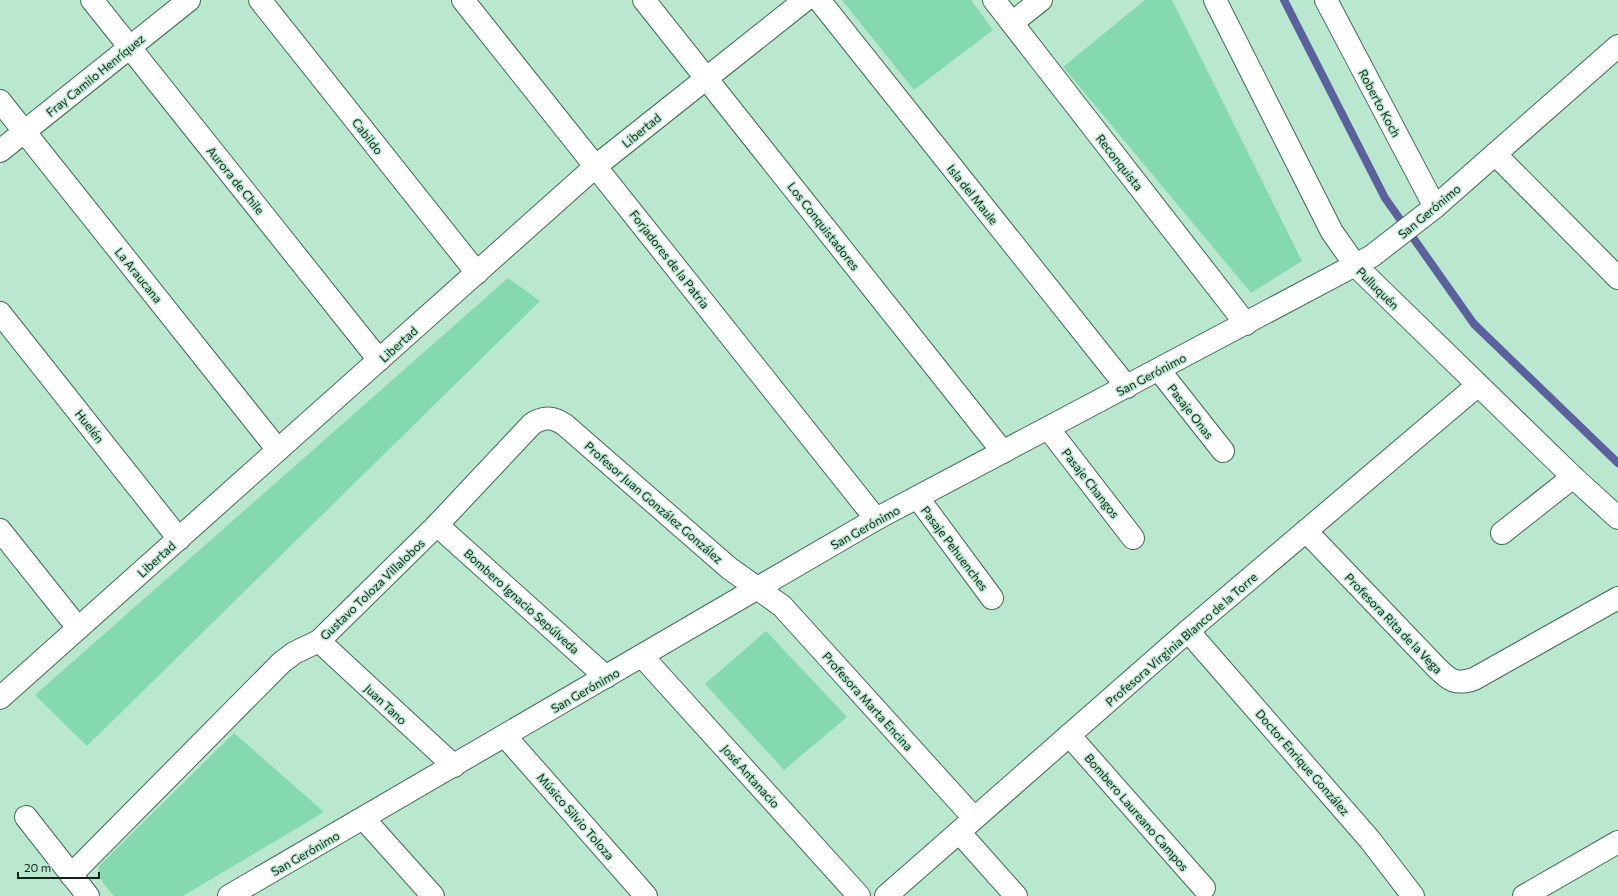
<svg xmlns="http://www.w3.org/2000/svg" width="1618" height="896" viewBox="0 0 1618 896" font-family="Commissioner,sans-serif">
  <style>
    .green { fill: #84d9ae }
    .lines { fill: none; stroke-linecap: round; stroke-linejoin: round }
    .stream { stroke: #5a619c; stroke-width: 8 }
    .minor-casing { stroke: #406954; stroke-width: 24 }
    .minor { stroke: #fff; stroke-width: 22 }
    .labels { text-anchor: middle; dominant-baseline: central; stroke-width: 3; stroke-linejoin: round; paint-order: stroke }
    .street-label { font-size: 12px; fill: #11231a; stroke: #bae8cf }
  </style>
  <rect width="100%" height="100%" fill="#bae8cf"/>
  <g class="green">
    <path d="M842 0H971L993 30 914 90Z"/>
    <path d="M1145 0H1172L1302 261 1251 293 1063 67Z"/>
    <path d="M508 278 540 301 87 746 35 695Z"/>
    <path d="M766 631 847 717 784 770 705 684Z"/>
    <path d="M234 733 324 812 183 896H114C107 887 96 878 99 866Z"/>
  </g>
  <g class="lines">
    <path class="stream" d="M1284 0 1385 198 1474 324 1618 463"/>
    <g class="minor-casing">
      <g id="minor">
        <path d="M92 0 379 360"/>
        <path d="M260 0 477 273"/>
        <path d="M463 0 876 519"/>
        <path d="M644 0 1003 452"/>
        <path d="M819 0 1127 387"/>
        <path d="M994 0 1246 324"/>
        <path d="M1215 0 1332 232 1356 266 1573 477 1618 518"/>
        <path d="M1326 0 1435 207"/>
        <path d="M1012 23 1041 0"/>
        <path d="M0 101 278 450"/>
        <path d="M0 151 189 0"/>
        <path d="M1495 154 1618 278"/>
        <path d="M0 313 179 539"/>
        <path d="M1159 370 1223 451"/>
        <path d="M1048 428 1133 538"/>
        <path d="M918 498 992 598"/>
        <path d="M437 525 606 677"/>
        <path d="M0 530 78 628"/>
        <path d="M1306 531 1437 668C1450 681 1456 685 1474 679L1618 598"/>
        <path d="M1502 533 1573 477"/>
        <path d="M1188 631 1370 840 1413 896"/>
        <path d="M319 641 454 766"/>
        <path d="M642 656 859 896"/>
        <path d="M0 698 596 166 805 0"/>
        <path d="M1069 735 1204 888"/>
        <path d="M505 736 646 896"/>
        <path d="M26 817 88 896"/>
        <path d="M364 819 433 896"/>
        <path d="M959 832 1016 896"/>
        <path d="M71 875 281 663 294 653 319 641 437 525 532 424C544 416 554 417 565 425L729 568 782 606 974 818"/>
        <path d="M229 896 876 519 1372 256 1435 207 1618 46"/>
        <path d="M886 896 1188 631 1478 385"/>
        <path d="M1524 896 1618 842"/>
      </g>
    </g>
    <use href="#minor" class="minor"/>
  </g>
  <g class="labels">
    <g class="street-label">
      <text transform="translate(95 75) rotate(-39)">Fray Camilo Henríquez</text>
      <text transform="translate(1380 103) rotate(62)">Roberto Koch</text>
      <text transform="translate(641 130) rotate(-39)">Libertad</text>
      <text transform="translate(368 136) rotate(52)">Cabildo</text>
      <text transform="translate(1120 162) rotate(52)">Reconquista</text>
      <text transform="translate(236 180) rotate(51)">Aurora de Chile</text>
      <text transform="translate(973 194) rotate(51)">Isla del Maule</text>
      <text transform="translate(1429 211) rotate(-40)">San Gerónimo</text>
      <text transform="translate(824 226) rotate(52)">Los Conquistadores</text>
      <text transform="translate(670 259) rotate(52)">Forjadores de la Patria</text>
      <text transform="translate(139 275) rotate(51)">La Araucana</text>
      <text transform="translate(1378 288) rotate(45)">Pulluquén</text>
      <text transform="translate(398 344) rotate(-42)">Libertad</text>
      <text transform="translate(1151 374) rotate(-28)">San Gerónimo</text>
      <text transform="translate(1191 411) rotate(52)">Pasaje Onas</text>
      <text transform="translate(90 426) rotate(52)">Huelén</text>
      <text transform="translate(1091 483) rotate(52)">Pasaje Changos</text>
      <text transform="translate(654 502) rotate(41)">Profesor Juan González González</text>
      <text transform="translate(865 527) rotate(-29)">San Gerónimo</text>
      <text transform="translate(955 548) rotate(53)">Pasaje Pehuenches</text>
      <text transform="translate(156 559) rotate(-42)">Libertad</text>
      <text transform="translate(372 589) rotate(-44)">Gustavo Toloza Villalobos</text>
      <text transform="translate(522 601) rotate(42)">Bombero Ignacio Sepúlveda</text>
      <text transform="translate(1394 623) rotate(46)">Profesora Rita de la Vega</text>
      <text transform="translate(1181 639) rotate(-41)">Profesora Virginia Blanco de la Torre</text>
      <text transform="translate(585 690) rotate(-30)">San Gerónimo</text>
      <text transform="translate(868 701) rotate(48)">Profesora Marta Encina</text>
      <text transform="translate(386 704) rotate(43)">Juan Tano</text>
      <text transform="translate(1303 762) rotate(49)">Doctor Enrique González</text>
      <text transform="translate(751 776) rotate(48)">José Antanacio</text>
      <text transform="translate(1137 812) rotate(49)">Bombero Laureano Campos</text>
      <text transform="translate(576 816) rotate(49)">Músico Silvio Toloza</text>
      <text transform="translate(305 853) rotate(-30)">San Gerónimo</text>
    </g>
  </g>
  <path d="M18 872v6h81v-6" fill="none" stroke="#11231a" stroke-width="2"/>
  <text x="24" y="872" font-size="12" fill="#11231a" stroke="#bae8cf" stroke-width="3" paint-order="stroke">20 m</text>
</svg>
